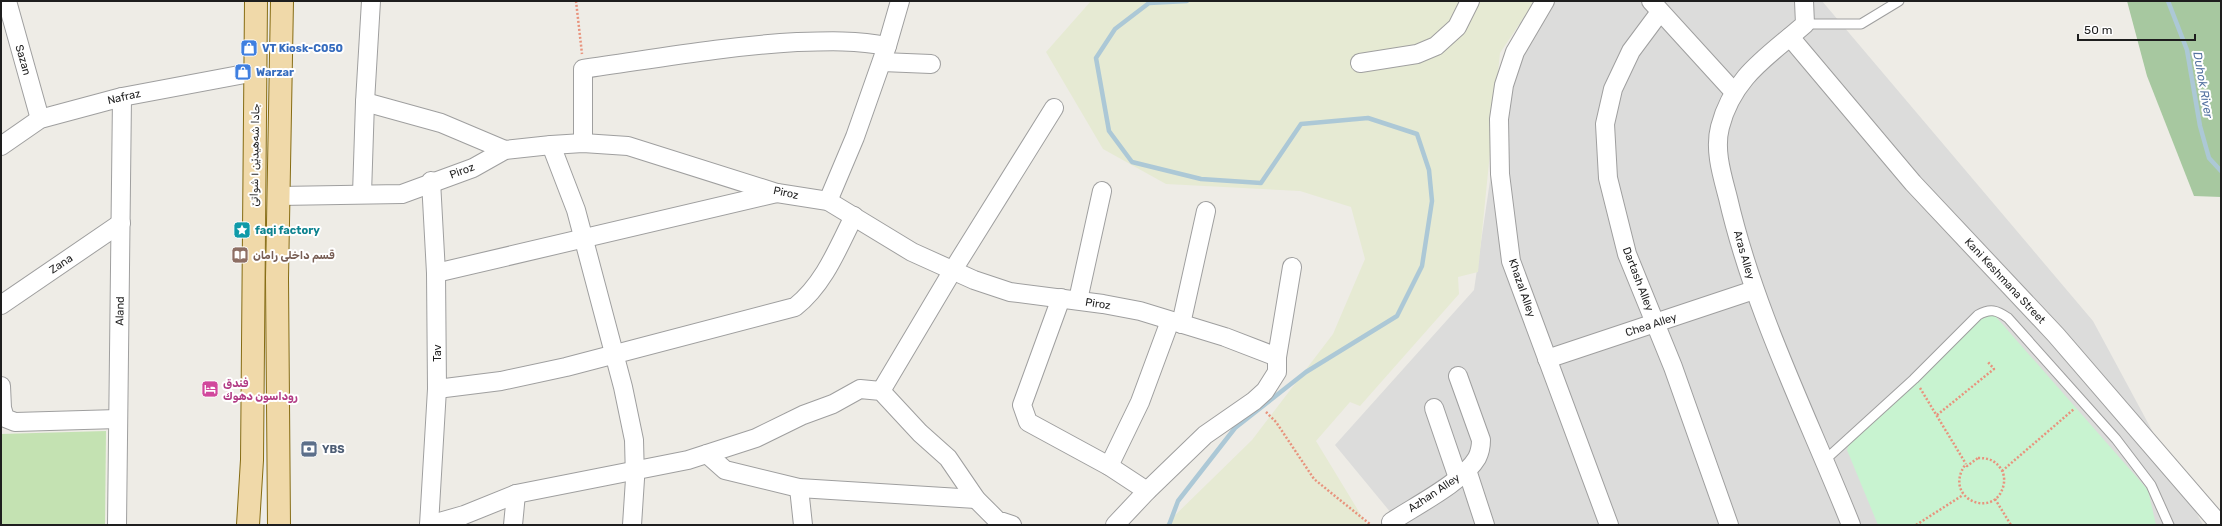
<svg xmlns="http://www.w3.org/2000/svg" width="2222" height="526" viewBox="0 0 2222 526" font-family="Rubik,Vazirmatn,sans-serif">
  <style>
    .residential { fill: #dcdcdb }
    .farmland { fill: #e6ead3 }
    .grass { fill: #c4e2b2 }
    .forest { fill: #a7c8a0 }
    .park { fill: #c8f3d0 }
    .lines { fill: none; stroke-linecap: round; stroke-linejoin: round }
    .stream { stroke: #acc8d6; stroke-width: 4.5 }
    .lane-casing { stroke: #9f9f9f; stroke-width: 11 }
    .street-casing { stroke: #9f9f9f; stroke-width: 20 }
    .primary-casing { stroke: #866c13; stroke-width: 24 }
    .path { stroke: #e8937d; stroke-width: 2.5; stroke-dasharray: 2 2; stroke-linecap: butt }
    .lane { stroke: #fff; stroke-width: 9 }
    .street { stroke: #fff; stroke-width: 18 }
    .primary { stroke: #f0d9a9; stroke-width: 22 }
    .labels { text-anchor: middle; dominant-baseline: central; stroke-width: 4; stroke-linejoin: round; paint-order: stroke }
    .shop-label { font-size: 11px; font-weight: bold; fill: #366cbe; stroke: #fff; text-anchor: start }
    .street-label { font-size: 11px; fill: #1e1e1e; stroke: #fff }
    .culture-label { font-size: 11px; font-weight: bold; fill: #0d838f; stroke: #fff; text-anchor: start }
    .education-label { font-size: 11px; font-weight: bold; fill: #785e54; stroke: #fff; text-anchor: start }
    .hotel-label { font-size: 11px; font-weight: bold; fill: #b23c85; stroke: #fff; text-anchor: start }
    .service-label { font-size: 11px; font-weight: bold; fill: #4e5e75; stroke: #fff; text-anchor: start }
    .water-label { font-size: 12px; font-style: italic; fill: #5774a2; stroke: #fff }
  </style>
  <rect width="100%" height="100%" fill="#eeece6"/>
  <path class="residential" d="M1525 1H1822L2093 321 2203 525H1401L1335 445 1474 290 1504 85Z"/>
  <path class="farmland" d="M1091 1H1535L1500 53 1478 272 1458 277 1459 294 1360 406 1350 402 1316 441 1367 525H1165L1252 440 1333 334 1365 259 1351 207 1300 191 1166 184 1103 149 1046 52Z"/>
  <path class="grass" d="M106 431 105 525H1V434Z"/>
  <path class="forest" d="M2127 1H2221V197L2194 196 2147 76Z"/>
  <path class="park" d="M1990 310 2148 490 2156 525H1878L1847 450 1854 429Z"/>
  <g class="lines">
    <g class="stream">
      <path d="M2168 1 2187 50 2200 126 2209 158 2221 171"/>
      <path d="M1169 525 1178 501 1235 428 1306 372 1397 316 1422 266 1432 201 1429 170 1417 134 1368 118 1301 124 1261 183 1201 179 1132 162 1109 131 1096 58 1115 29 1149 3 1187 1"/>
    </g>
    <g class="lane-casing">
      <g id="lane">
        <path d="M1805 24H1861L1899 1"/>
        <path d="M1825 460 1914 379 1978 315C1990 308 1997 310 2008 318L2116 439 2151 485 2169 525"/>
      </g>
    </g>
    <g class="street-casing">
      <g id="street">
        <path d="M7 1 40 119"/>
        <path d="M1545 1 1515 52 1504 85 1499 119 1500 174 1511 261 1609 525"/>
        <path d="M1651 1 1734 92"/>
        <path d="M1804 1 1805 24C1769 56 1733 76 1720 127 1714 150 1722 175 1728 198 1754 311 1808 417 1851 525"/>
        <path d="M1660 12 1631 51 1613 89 1605 124 1608 178 1627 254 1673 367 1729 525"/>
        <path d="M1790 37 1913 183 2056 335 2220 525"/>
        <path d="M882 62 931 64"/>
        <path d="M1360 63 1417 54 1436 46 1457 27 1470 1"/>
        <path d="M365 102 441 123 505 150"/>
        <path d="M583 143V69C654 59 725 46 797 42 828 41 857 40 887 46"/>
        <path d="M551 145 576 210 623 387 634 440 635 479 632 525"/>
        <path d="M1 146 40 119 122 97 255 72"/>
        <path d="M362 194 365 102 371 1"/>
        <path d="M279 196 402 194 473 168 505 150 551 145 583 143 628 146 777 193 828 201 912 252 974 280 1010 292 1103 304 1140 311 1225 337 1277 357"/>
        <path d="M828 201 855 137 887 46 900 1"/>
        <path d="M436 273 777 193"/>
        <path d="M1061 298 1022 405 1028 422 1109 466 1147 491"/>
        <path d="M1078 300 1102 191"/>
        <path d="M1 305 121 223"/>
        <path d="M1181 324 1206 211"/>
        <path d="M1547 359 1754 290"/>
        <path d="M1 386 2 408 5 418 15 422 118 419"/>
        <path d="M437 389 501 381 566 367 795 307C824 284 838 248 854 216"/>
        <path d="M881 391 953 270 1054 108"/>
        <path d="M1434 408 1458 478"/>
        <path d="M707 454 725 470 799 488 976 499"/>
        <path d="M1109 466 1140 402 1170 321"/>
        <path d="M1467 470 1485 525"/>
        <path d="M799 488 803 525"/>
        <path d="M1391 522C1415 506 1463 482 1477 458 1480 452 1481 447 1481 440L1458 376"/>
        <path d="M117 525 122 97"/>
        <path d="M429 525 464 515 516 494 688 460 756 438 803 415 833 404 860 389 881 391 920 433 948 458 976 499 997 520 1012 525"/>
        <path d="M429 525 437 389 436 273 431 181"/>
        <path d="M513 525 516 494"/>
        <path d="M1115 525 1147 491 1205 435 1254 401 1265 391 1277 372V357L1292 267"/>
      </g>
    </g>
    <g class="primary-casing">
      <g id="primary">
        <path d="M248 525 252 460 256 1"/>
        <path d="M279 525 277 278 282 1"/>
      </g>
    </g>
    <g class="path">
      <path d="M576 1 582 54"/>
      <path d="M1920 388 1966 464"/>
      <path d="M1266 412 1276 422 1314 479 1371 525"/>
      <path d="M1937 415 1994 369 1987 361"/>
      <path d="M1978 458C1988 458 1995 460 2001 469 2005 475 2005 483 2002 490 1991 518 1943 498 1965 465L1967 466Z"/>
      <path d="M2002 471 2074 409"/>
      <path d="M1995 499 2011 525"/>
      <path d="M1916 525 1963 495"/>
    </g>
    <use href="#lane" class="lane"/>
    <use href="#street" class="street"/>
    <use href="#primary" class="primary"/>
  </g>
  <defs>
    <g id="shop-square" transform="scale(0.9)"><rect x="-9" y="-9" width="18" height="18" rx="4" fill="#3f7fe0" stroke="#fff"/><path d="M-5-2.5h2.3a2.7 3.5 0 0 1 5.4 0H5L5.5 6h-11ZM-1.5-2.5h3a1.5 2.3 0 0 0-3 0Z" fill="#fff"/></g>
    <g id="sight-square" transform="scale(0.9)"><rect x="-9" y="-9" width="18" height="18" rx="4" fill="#0f9aa8" stroke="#fff"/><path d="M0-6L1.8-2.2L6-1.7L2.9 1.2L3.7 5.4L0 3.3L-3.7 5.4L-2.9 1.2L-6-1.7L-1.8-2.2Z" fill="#fff"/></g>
    <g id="library-square" transform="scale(0.9)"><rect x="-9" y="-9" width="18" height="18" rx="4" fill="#8d6e63" stroke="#fff"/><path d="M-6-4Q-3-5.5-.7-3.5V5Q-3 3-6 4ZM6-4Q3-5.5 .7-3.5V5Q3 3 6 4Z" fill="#fff"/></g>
    <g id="hotel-square" transform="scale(0.9)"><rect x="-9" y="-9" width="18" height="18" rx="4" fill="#d1479c" stroke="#fff"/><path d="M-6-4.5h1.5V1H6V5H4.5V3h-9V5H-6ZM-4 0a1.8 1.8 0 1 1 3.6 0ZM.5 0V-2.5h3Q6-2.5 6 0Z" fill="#fff"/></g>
    <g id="bank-square" transform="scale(0.9)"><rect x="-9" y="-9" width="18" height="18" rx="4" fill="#5c6f8a" stroke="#fff"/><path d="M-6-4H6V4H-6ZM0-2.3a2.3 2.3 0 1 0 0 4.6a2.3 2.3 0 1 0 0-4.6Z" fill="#fff"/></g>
  </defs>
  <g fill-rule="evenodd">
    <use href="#shop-square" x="249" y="48"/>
    <use href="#shop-square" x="243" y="72"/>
    <use href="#sight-square" x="242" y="230"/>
    <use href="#library-square" x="240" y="255"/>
    <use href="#hotel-square" x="210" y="389"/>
    <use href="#bank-square" x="309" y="449"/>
  </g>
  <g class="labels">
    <g class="shop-label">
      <text x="262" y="48">VT Kiosk-C050</text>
      <text x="256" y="72">Warzar</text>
    </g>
    <g class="street-label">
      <text transform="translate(23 60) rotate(74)">Sazan</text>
      <text transform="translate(124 97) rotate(-13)">Nafraz</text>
      <text transform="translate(255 155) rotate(-89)">جادا شەهیدێن ١ شواتێ</text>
      <text transform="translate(462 171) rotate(-20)">Piroz</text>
      <text transform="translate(786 193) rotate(12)">Piroz</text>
      <text transform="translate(1744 255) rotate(74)">Aras Alley</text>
      <text transform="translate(61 264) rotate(-34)">Zana</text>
      <text transform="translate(1638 279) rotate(69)">Dartash Alley</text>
      <text transform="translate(2005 281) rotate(47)">Kani Keshmana Street</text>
      <text transform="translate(1522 288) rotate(71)">Khazal Alley</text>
      <text transform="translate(1098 304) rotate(9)">Piroz</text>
      <text transform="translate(120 311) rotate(-89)">Aland</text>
      <text transform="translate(1651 325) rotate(-18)">Chea Alley</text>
      <text transform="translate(437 353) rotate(-90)">Tav</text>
      <text transform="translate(1434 493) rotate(-34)">Azhan Alley</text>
    </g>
    <g class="culture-label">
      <text x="255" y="230">faqi factory</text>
    </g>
    <g class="education-label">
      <text x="253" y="255">قسم داخلی رامان</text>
    </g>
    <g class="hotel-label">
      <text x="223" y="383">فندق<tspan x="223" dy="13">روداسون دهوك</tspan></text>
    </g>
    <g class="service-label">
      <text x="322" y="449">YBS</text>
    </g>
    <g class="water-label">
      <text transform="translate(2203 85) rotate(80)">Duhok River</text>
    </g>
  </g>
  <rect width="2222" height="526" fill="none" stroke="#1e1e1e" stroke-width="4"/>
  <path d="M2078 34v6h117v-6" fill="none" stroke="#1e1e1e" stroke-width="2"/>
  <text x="2084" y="34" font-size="12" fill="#1e1e1e" stroke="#ffffff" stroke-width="3" paint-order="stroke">50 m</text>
</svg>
